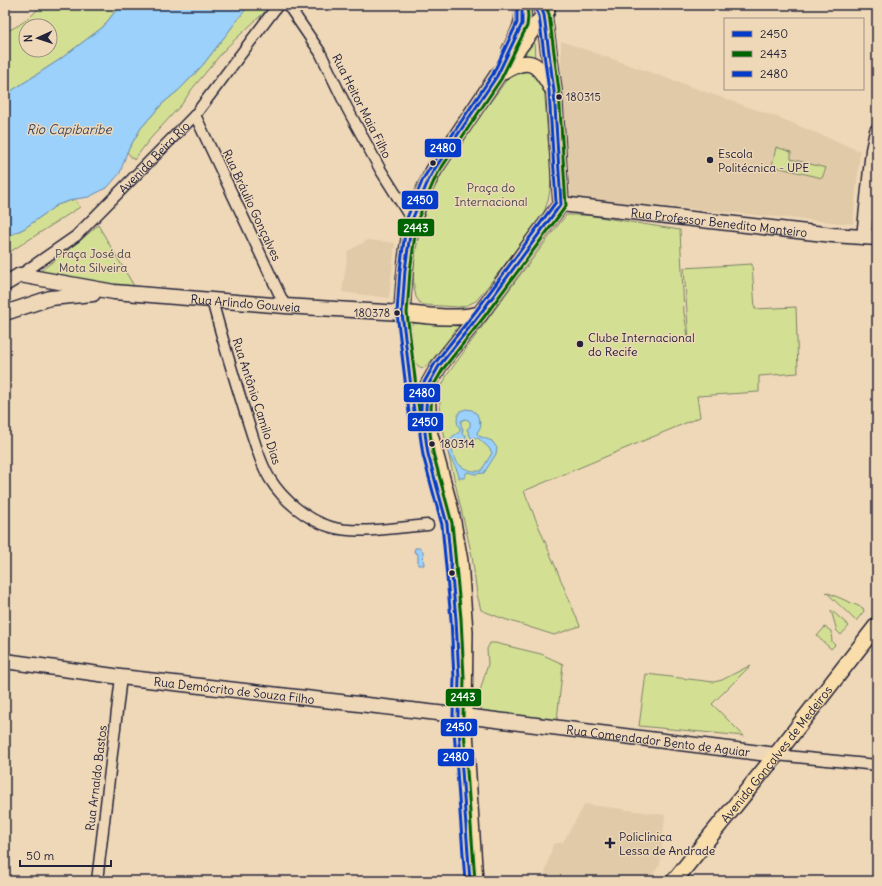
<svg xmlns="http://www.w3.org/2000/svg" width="882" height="886" viewBox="0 0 882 886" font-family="Delius,sans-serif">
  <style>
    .built { fill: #e1caa8 }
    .green { fill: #d3e093; stroke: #7a8167; fill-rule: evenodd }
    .water { fill: #9bd1fa; stroke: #6b8bae; fill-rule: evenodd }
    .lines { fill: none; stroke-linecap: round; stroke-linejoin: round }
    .street-casing { stroke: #22223b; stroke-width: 13 }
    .secondary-casing { stroke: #22223b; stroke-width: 17 }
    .primary-casing { stroke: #22223b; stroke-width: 18 }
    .street { stroke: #efd8b7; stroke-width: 10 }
    .secondary { stroke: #efd8b7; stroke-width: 14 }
    .primary { stroke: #f9deab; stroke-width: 15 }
    .bus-1-casing { stroke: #efd8b7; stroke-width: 6 }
    .bus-2-casing { stroke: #efd8b7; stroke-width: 6 }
    .bus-3-casing { stroke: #efd8b7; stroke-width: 6 }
    .bus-1 { stroke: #043bc9; stroke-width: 3 }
    .bus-2 { stroke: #006400; stroke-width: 3 }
    .bus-3 { stroke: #043bc9; stroke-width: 3 }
    .bus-dot { fill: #22223b; stroke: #efd8b7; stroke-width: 1.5 }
    .labels { text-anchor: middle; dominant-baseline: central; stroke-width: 3; stroke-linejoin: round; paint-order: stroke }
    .bus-label { font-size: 11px; fill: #22223b; stroke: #efd8b7; text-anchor: start }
    .street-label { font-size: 12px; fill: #22223b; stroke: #efd8b7 }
    .poi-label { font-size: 12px; fill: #22223b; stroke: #efd8b7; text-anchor: start }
    .park-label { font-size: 12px; fill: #45484d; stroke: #efd8b7 }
    .water-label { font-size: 13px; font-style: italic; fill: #3a4561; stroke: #efd8b7 }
    .line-badge { stroke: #efd8b7; stroke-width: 1.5 }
    .badge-label { font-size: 11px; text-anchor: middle; font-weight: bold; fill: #fff }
  </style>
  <rect width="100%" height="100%" fill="#efd8b7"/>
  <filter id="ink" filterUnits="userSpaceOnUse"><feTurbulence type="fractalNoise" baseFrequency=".025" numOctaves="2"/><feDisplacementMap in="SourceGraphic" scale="8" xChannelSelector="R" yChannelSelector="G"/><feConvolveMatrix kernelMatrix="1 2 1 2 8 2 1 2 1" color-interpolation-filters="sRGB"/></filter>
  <g filter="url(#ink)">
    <g class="built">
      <path d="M561 41 780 118 860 151 853 224 571 198 561 82Z"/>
      <path d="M368 240 395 243 389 298 342 292 348 251Z"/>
      <path d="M585 804 665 815 660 865 648 881H543L553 844 563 842Z"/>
    </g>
    <g class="green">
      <path d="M40 5H120L103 27 59 60 5 95V32C17 27 34 17 40 5ZM26 26H50V50H26Z"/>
      <path d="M249 5H272L226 48 192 89 182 104 150 139 134 160 127 152 141 128 162 104 180 89 202 66Z"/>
      <path d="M534 38 535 63 520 56Z"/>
      <path d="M525 67 544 83C545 101 547 120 548 139 551 169 555 192 540 220L476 301 465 306 459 307 424 305 420 303 416 297 414 287 413 270V257L422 208 445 163 511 74Z"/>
      <path d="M776 147 791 152V159L826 168 822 178 772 166Z"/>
      <path d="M75 199 80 207 5 255V238L25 228 57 205Z"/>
      <path d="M566 215H587L680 230 684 313 689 342 684 268 752 264 755 309 796 307 798 373 759 376V392L697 396 700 417 524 491 580 626 554 635 501 618 481 610 477 594 472 556 445 439 441 415 439 392 447 375 517 279Z"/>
      <path d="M98 225 134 286 94 284 39 272 81 240Z"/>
      <path d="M414 323 459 326 428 365 424 368 419 367 415 362 411 325Z"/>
      <path d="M826 592 863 608 864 611 856 621Z"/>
      <path d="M831 610 849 626 841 635 837 631Z"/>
      <path d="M825 627 831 631 832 642 835 645 831 649 817 636Z"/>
      <path d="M490 643H495L541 654 563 664 557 720 484 712 479 706 478 698 488 664 487 649Z"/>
      <path d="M751 665 712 704 744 736 639 726 646 674 714 682 722 680Z"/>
    </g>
    <g class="water">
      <path d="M120 5H249L202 66 180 89 162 104 141 128 127 152 120 173 108 187 89 197 75 199 57 205 25 228 5 238V95L59 60 103 27Z"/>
      <path d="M466 409 472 410 477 414 481 426 477 433 479 436 492 441 497 448 496 454 484 473 475 474 467 472 464 478H459C459 467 440 450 450 439 453 435 458 434 461 430 456 424 456 418 460 411ZM465 419 468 420 470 422V427L467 429 471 438H478L489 448 492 453 481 471C463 473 449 460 453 442L457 440 466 441V435L462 434 463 429 461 425V421Z"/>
      <path d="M415 548H420L423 551 424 565H418V554L414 552Z"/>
    </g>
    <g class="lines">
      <g class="street-casing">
        <g id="street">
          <path d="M288 5 320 52 347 108 380 169 412 220"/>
          <path d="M195 115 285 306"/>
          <path id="s1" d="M20 275 76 236 195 115 278 5"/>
          <path d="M212 300C223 342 236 384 249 425 255 443 260 463 270 479 283 500 307 520 331 527 357 535 400 527 428 525"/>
          <path d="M776 755 877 765"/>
          <path d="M97 881 121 677"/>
        </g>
      </g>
      <g class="secondary-casing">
        <g id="secondary">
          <path id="s2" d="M561 204 833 235 877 238"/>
          <path d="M864 237 873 150 877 131"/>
          <path id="s3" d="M5 284 20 275 114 292 285 306 402 313"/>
          <path d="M5 313 50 298 93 294"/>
          <path id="s4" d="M5 661 121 677 464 716 776 755"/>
        </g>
      </g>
      <g class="primary-casing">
        <g id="primary">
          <path d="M510 50C517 36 526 21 522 5"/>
          <path d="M503 72C529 56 537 62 551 87"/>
          <path d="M480 314C455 320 428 316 402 313 405 260 407 218 434 170L497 76 547 11"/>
          <path d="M475 881 464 716 465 632 460 561 451 511 429 431 427 387 439 366 480 314 524 253 561 204 554 91 544 15 540 5"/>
          <path id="s5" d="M674 881 776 755 877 625"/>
        </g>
      </g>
      <use href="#street" class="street"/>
      <use href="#secondary" class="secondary"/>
      <use href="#primary" class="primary"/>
      <g class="bus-1-casing">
        <g id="bus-1">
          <path d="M415 420 402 313 405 270 412 220 428 181 434 170 497 76 522 24V5"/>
          <path d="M470 881 458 716 459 678 456 619 447 524 428 454 425 433 427 387 439 366 480 314 561 204 554 91 544 15 540 5"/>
        </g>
      </g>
      <g class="bus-2-casing">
        <g id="bus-2">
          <path d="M420 419 407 313 410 271 417 221 433 183 438 173 501 79 527 26 528 17 527 5"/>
          <path d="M475 881 463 716 464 678 461 619 452 523 433 453 430 433 432 388 443 369 484 317 566 206 559 91 549 14 545 5"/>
        </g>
      </g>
      <g class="bus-3-casing">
        <g id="bus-3">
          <path d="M410 421 397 313 400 270 407 218 423 179 430 168 493 74 517 23V5"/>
          <path d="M465 881 453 716 454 678 451 619 442 525 423 455 420 434 422 386 435 363 476 311 556 202 549 91 539 16 535 7"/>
        </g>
      </g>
      <use href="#bus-1" class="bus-1"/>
      <use href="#bus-2" class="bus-2"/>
      <use href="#bus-3" class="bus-3"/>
    </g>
  </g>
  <g class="bus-dot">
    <circle cx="559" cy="97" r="3.5"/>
    <circle cx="710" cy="160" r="4"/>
    <circle cx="433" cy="163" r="3.5"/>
    <circle cx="397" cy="313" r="3.5"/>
    <circle cx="580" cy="344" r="4"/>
    <circle cx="432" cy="444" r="3.5"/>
    <circle cx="452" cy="573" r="3.5"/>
    <path d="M608 837h4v4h4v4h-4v4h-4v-4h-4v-4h4z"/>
  </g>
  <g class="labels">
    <g class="bus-label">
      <text x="566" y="97">180315</text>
      <text x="390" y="313" text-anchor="end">180378</text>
      <text x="440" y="444">180314</text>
    </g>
    <g class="street-label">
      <text transform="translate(362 106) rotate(63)">Rua Heitor Maia Filho</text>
      <text stroke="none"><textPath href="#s1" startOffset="179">Avenida Beira Rio</textPath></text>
      <text transform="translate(252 205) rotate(65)">Rua Bráulio Gonçalves</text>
      <text stroke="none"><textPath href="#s2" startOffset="159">Rua Professor Benedito Monteiro</textPath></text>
      <text stroke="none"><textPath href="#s3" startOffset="245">Rua Arlindo Gouveia</textPath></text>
      <text transform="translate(257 401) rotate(72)">Rua Antônio Camilo Dias</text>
      <text stroke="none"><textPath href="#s4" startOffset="231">Rua Demócrito de Souza Filho</textPath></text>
      <text stroke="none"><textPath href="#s4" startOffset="658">Rua Comendador Bento de Aguiar</textPath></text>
      <text stroke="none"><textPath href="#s5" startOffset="163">Avenida Gonçalves de Medeiros</textPath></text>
      <text transform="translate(96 778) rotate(-83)">Rua Arnaldo Bastos</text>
    </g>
    <g class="poi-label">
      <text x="718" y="153">Escola<tspan x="718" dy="14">Politécnica - UPE</tspan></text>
      <text x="588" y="337">Clube Internacional<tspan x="588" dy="14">do Recife</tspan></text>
      <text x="619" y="836">Policlínica<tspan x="619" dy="14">Lessa de Andrade</tspan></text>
    </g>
    <g class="park-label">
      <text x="491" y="187">Praça do<tspan x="491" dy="14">Internacional</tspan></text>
      <text x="93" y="253">Praça José da<tspan x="93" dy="14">Mota Silveira</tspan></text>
    </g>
    <g class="water-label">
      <text x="69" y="129">Rio Capibaribe</text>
    </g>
  </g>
  <g class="line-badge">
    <rect x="424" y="138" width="38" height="20" rx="4" fill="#043bc9"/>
    <rect x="401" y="190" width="38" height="20" rx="4" fill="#043bc9"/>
    <rect x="397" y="218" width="38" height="19" rx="4" fill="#006400"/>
    <rect x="403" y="383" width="38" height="20" rx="4" fill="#043bc9"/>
    <rect x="407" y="412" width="37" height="20" rx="4" fill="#043bc9"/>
    <rect x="445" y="688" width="37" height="19" rx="4" fill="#006400"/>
    <rect x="440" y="718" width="38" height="19" rx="4" fill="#043bc9"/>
    <rect x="437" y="748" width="38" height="19" rx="4" fill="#043bc9"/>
  </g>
  <g class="badge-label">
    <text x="443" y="152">2480</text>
    <text x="420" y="204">2450</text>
    <text x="416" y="232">2443</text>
    <text x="422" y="397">2480</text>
    <text x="425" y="426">2450</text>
    <text x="463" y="701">2443</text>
    <text x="459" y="731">2450</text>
    <text x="456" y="761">2480</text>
  </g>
  <rect width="882" height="886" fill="none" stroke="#efd8b7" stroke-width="20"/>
  <rect x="10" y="10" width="862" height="866" fill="none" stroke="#22223b" stroke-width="1.5" filter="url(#ink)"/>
  <rect x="724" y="18" width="140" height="72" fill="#efd8b7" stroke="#9d8f85"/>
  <rect x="732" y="31" width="20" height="6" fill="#043bc9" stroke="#9d8f85"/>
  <text x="760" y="38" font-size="12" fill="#22223b">2450</text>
  <rect x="732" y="51" width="20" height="6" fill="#006400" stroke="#9d8f85"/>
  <text x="760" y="58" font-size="12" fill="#22223b">2443</text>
  <rect x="732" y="71" width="20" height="6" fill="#043bc9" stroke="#9d8f85"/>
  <text x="760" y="78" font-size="12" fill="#22223b">2480</text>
  <g transform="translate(38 38) rotate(267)"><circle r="19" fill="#efd8b7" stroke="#9d8f85"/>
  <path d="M0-3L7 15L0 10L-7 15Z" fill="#22223b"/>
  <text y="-6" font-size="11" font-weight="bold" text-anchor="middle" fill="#22223b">N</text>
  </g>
  <path d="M20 860v6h91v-6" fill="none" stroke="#22223b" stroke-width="2"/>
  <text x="26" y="860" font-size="12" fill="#22223b" stroke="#efd8b7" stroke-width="3" paint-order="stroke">50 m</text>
</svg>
